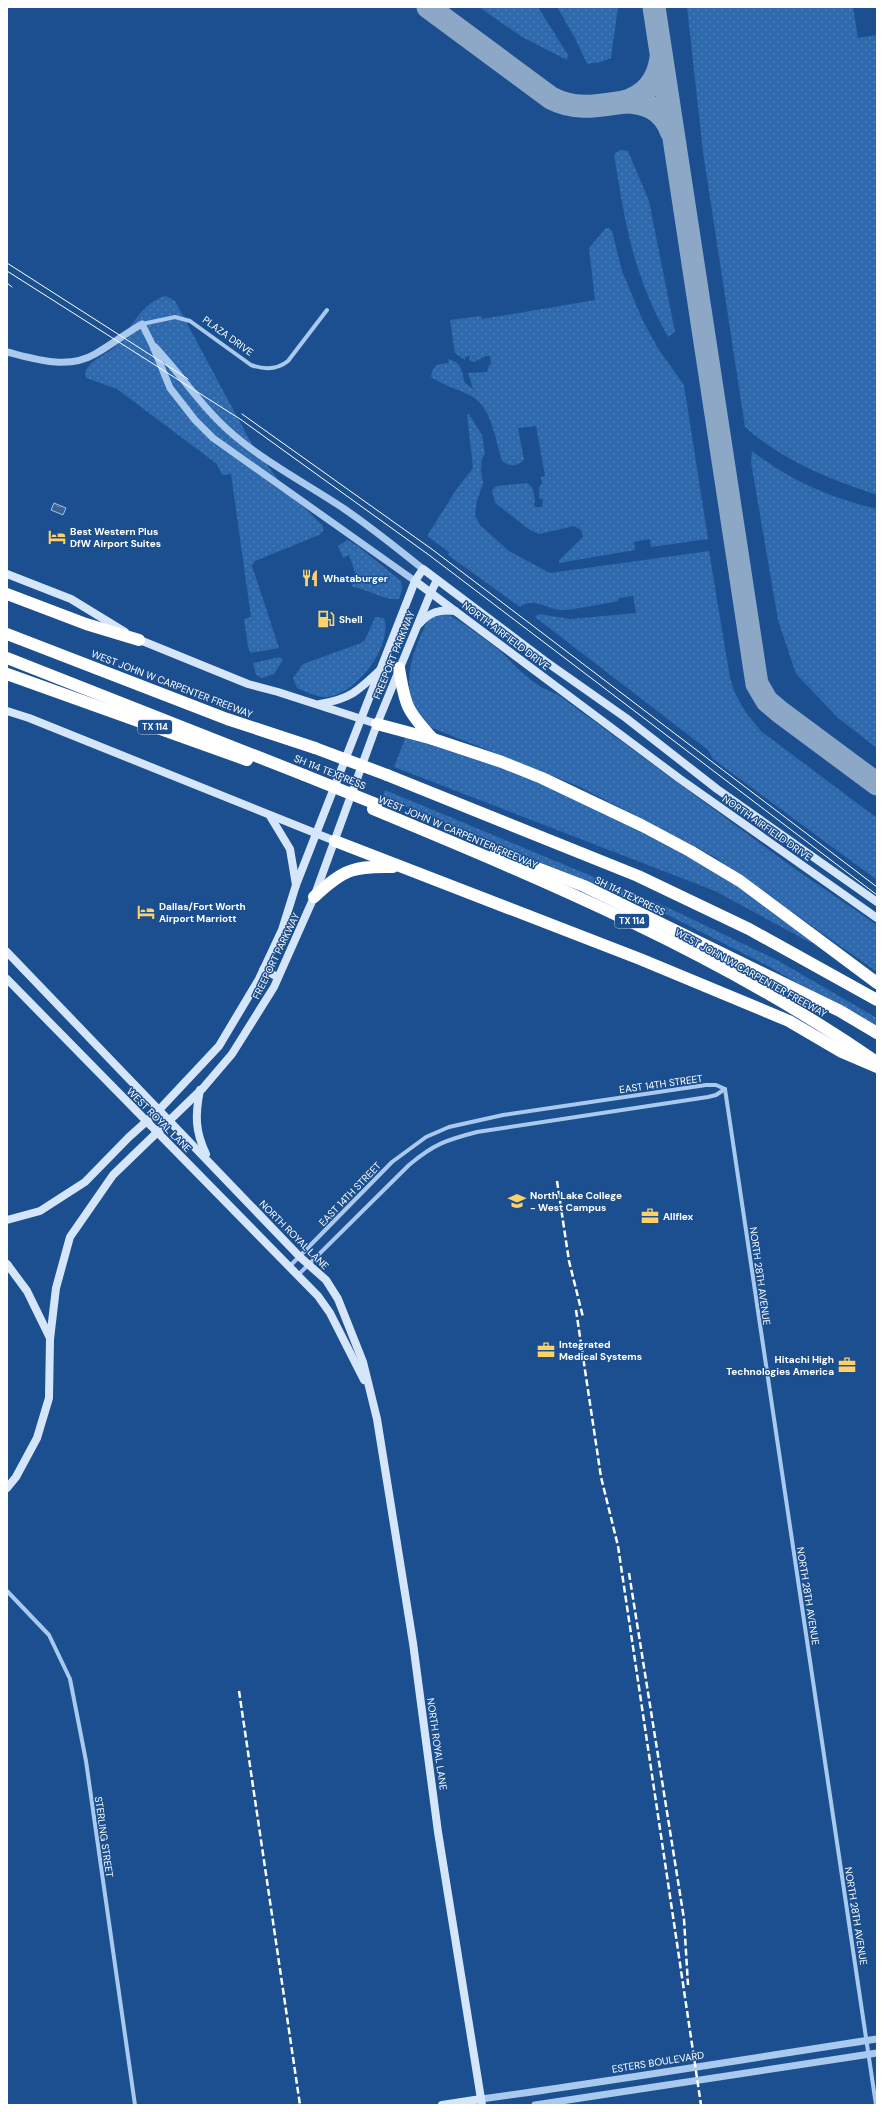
<svg xmlns="http://www.w3.org/2000/svg" width="884" height="2112" viewBox="0 0 884 2112" font-family="'DM Sans',sans-serif">
  <style>
    .grass { fill: url(#grass-dots) }
    .water { fill: url(#water-waves); stroke: #9cc4f0 }
    .lines { fill: none; stroke-linecap: round; stroke-linejoin: round }
    .taxiway { stroke: #8da7c7; stroke-width: 23 }
    .minor { stroke: #a9c9ee; stroke-width: 4 }
    .tertiary { stroke: #a9c9ee; stroke-width: 7 }
    .secondary { stroke: #d6e6fa; stroke-width: 8 }
    .motorway { stroke: #fff; stroke-width: 12 }
    .tram { stroke: #fff; stroke-width: 1 }
    .rail { stroke: #fff; stroke-width: 2.5; stroke-dasharray: 7 3; stroke-linecap: butt }
    .motorway-bridge { stroke: #fff; stroke-width: 12 }
    .labels { text-anchor: middle; dominant-baseline: central; stroke-width: 3; stroke-linejoin: round; paint-order: stroke }
    .shield { fill: #1b4f8f; stroke: #bbcadd; stroke-width: 1 }
    .shield-label { font-size: 9px; font-weight: bold; fill: #fff }
    .street-label { font-size: 10px; fill: #fff; stroke: #1b4f8f }
    .poi-label { font-size: 10px; font-weight: bold; fill: #fff; stroke: #1b4f8f; text-anchor: start }
  </style>
  <defs>
    <pattern id="grass-dots" width="8" height="8" patternUnits="userSpaceOnUse"><rect width="8" height="8" fill="#2e69ad"/><path d="M2 2h.1M6 6h.1" fill="none" stroke="#4d80b9" stroke-width="1.8" stroke-linecap="round"/></pattern>
    <pattern id="water-waves" width="16" height="10" patternUnits="userSpaceOnUse"><rect width="16" height="10" fill="#3c6290"/><path d="M0 5q4-4 8 0t8 0" fill="none" stroke="#597aa1"/></pattern>
  </defs>
  <rect width="100%" height="100%" fill="#1b4f8f"/>
  <g class="grass">
    <path d="M479 7H538L568 55 567 60 522 37Z"/>
    <path d="M557 7H618L611 58 601 62 587 64 575 38Z"/>
    <path d="M687 7H853L858 38 877 35V495C829 479 783 461 745 427L703 152Z"/>
    <path d="M620 150 628 151 649 201 675 332 668 337C633 274 625 224 614 154Z"/>
    <path d="M606 228H609L612 231 622 271 643 321 659 350 684 385 708 539 651 547 650 539 634 542 635 550 559 563V560L583 537 581 530 574 526 539 534 530 530 495 503 492 490 496 486 527 483 532 487 535 499 534 505 536 507H542L543 500 539 498V487L542 483 541 477 545 476 536 426 518 428 524 460C516 467 511 467 502 461 496 442 492 409 473 397 459 389 444 386 431 377 433 365 437 364 449 363L448 359C463 363 461 371 465 383L473 389 468 373 487 372 489 365H491L490 356H486L474 362 469 360 470 356 465 357V360L455 353 450 320 481 316 482 319 595 300 589 248Z"/>
    <path d="M166 296 175 301 250 441 281 484 323 526V531L319 535 255 561 252 566 279 648 251 653 248 647 244 619 251 617 231 474 222 475 217 464 117 389 86 378C81 363 107 355 116 346 131 329 141 302 166 296Z"/>
    <path d="M467 414H469L482 435 485 454 482 458 481 471 483 483 477 501 475 515 480 525 509 551 550 573 709 551 730 678 735 693 746 713 762 732 877 818V880L713 759 708 750 535 617 539 614 570 619 636 613 633 596 619 598 618 601C605 603 571 611 559 610 544 608 534 597 520 607L448 555 449 552 427 536 458 487 473 468Z"/>
    <path d="M752 451C789 480 831 498 877 509V748L838 718 796 674 778 620 751 462Z"/>
    <path d="M347 540 358 546 401 581 402 590 399 599C383 601 369 589 353 587L350 581 357 578 349 555 343 558 338 546Z"/>
    <path d="M446 613C462 622 487 640 501 652 519 670 533 686 557 694L795 869 877 925V972L713 856 578 786 432 728C396 697 409 659 427 622L433 616Z"/>
    <path d="M375 617 384 618C394 645 354 699 323 697 314 696 305 691 297 688L293 678 303 664 361 643 365 640Z"/>
    <path d="M280 657 283 660 274 674 262 678 256 675 253 663Z"/>
    <path d="M406 736 468 755 532 779 608 814 706 864 814 940 811 943 715 891 394 767Z"/>
    <path d="M385 790 671 909 777 960 877 1018V1029L768 966 666 914 383 797Z"/>
  </g>
  <path class="water" d="M54 503 66 508 63 515 51 510Z"/>
  <g class="lines">
    <g class="taxiway">
      <path d="M428 7 551 98C576 111 597 106 624 102"/>
      <path d="M654 7 757 684 767 701 780 712 877 784"/>
      <path d="M661 58C658 81 645 96 624 102 645 102 663 109 671 131"/>
    </g>
    <g class="minor">
      <path d="M142 324 175 317 190 321 251 365C265 370 277 370 288 361L327 310"/>
      <path d="M725 1089 876 2105"/>
      <path d="M289 1267 392 1162 426 1137 449 1127 503 1115 706 1085H716L725 1089"/>
      <path d="M298 1275 409 1165C434 1144 446 1140 477 1132L708 1097 716 1095 725 1089"/>
      <path d="M7 1591 49 1635 70 1679 86 1761 135 2105"/>
    </g>
    <g class="tertiary">
      <path d="M155 347C186 380 205 413 241 441 273 467 309 485 343 508 371 527 397 548 423 569"/>
      <path d="M7 352C35 359 68 370 95 354 111 345 126 333 142 324L152 344 170 388 195 420 213 438 415 581"/>
      <path d="M481 2099C613 2081 745 2059 877 2039"/>
      <path d="M535 2105 877 2053"/>
    </g>
    <g class="secondary">
      <path d="M7 574 71 599 125 632"/>
      <path d="M415 581 680 779 877 918"/>
      <path d="M419 624C430 612 439 609 455 611"/>
      <path d="M135 638 248 684 278 692 377 724"/>
      <path d="M320 704C350 699 358 691 379 671"/>
      <path d="M7 711 29 718 335 841"/>
      <path d="M270 816 290 849 296 885"/>
      <path d="M7 952 300 1257 326 1280 338 1299 363 1362 377 1419 413 1643 438 1832 482 2105"/>
      <path d="M263 970 278 977"/>
      <path d="M7 979 318 1296 330 1313 364 1380"/>
      <path d="M200 1090C195 1115 195 1131 206 1154"/>
      <path d="M7 1220 40 1211 85 1182 129 1137 158 1111 219 1046 259 979 282 930 296 885 415 581 423 569 545 661 626 718 717 789 877 902"/>
      <path d="M7 1264 27 1291 50 1338"/>
      <path d="M7 1488 16 1477 37 1438 49 1398 50 1339 56 1288 70 1237 113 1175 203 1088 232 1054 274 987 314 897 377 724 431 592 437 580"/>
      <path d="M442 2105 481 2099"/>
    </g>
    <g class="motorway">
      <path d="M7 594 86 624 139 640"/>
      <path d="M7 634 227 719 315 748"/>
      <path d="M7 658 304 775"/>
      <path d="M399 668C405 706 407 711 433 739"/>
      <path d="M7 674 247 760"/>
      <path d="M377 724 433 739 502 762 542 778 643 826 690 851 740 881 877 983"/>
      <path d="M387 775 638 876 749 929 877 1000"/>
      <path d="M373 809C546 881 721 954 875 1061"/>
      <path d="M335 841 640 959 789 1021 842 1052 877 1067"/>
      <path d="M496 852 584 886 840 1011 877 1033"/>
      <path d="M314 897C344 869 353 866 393 867"/>
    </g>
    <g class="tram">
      <path d="M7 263 188 379"/>
      <path d="M7 271 240 419 294 458 429 555 877 895"/>
      <path d="M7 283 12 287"/>
      <path d="M242 414 433 550 877 887"/>
    </g>
    <g class="rail">
      <path d="M557 1181 569 1261 583 1317"/>
      <path d="M576 1310 601 1477 618 1546 701 2105"/>
      <path d="M629 1573 684 1919 688 1985"/>
      <path d="M239 1691 300 2105"/>
    </g>
    <g class="motorway-bridge">
      <path d="M315 748 387 775"/>
      <path d="M304 775 376 804"/>
    </g>
  </g>
  <defs>
    <g id="hotel-bare" transform="scale(1.38)"><path d="M-6-4.5h1.5V1H6V5H4.5V3h-9V5H-6ZM-4 0a1.8 1.8 0 1 1 3.6 0ZM.5 0V-2.5h3Q6-2.5 6 0Z" fill="#ffd166" stroke="#1b4f8f" stroke-width="2.5" paint-order="stroke"/></g>
    <g id="restaurant-bare" transform="scale(1.38)"><path d="M-5-6h1v4h1v-4h1v4h1v-4h1v5L-1.5 .5V6h-2V.5L-5-1ZM5-6V6H3V1.5H1.5Q1.5-4 5-6Z" fill="#ffd166" stroke="#1b4f8f" stroke-width="2.5" paint-order="stroke"/></g>
    <g id="fuel-bare" transform="scale(1.38)"><path d="M-5.5-6h7V0h2V4h1.3V-2.5L3-4.5l.8-.8L6-3V5H2.5V1h-1V6h-7ZM-4.2-4.7v3.2H.2V-4.7Z" fill="#ffd166" stroke="#1b4f8f" stroke-width="2.5" paint-order="stroke"/></g>
    <g id="university-bare" transform="scale(1.38)"><path d="M0-5L7-2L0 1L-7-2ZM-4 1L0 2.5L4 1V4Q0 6-4 4Z" fill="#ffd166" stroke="#1b4f8f" stroke-width="2.5" paint-order="stroke"/></g>
    <g id="office-bare" transform="scale(1.38)"><path d="M-6-3h4V-5.5h4V-3h4V5H-6ZM-1-4.5V-3h2v-1.5ZM-6 0V1H6V0Z" fill="#ffd166" stroke="#1b4f8f" stroke-width="2.5" paint-order="stroke"/></g>
  </defs>
  <g fill-rule="evenodd">
    <use href="#hotel-bare" x="57" y="537"/>
    <use href="#restaurant-bare" x="310" y="578"/>
    <use href="#fuel-bare" x="326" y="619"/>
    <use href="#hotel-bare" x="146" y="912"/>
    <use href="#university-bare" x="517" y="1201"/>
    <use href="#office-bare" x="650" y="1216"/>
    <use href="#office-bare" x="546" y="1350"/>
    <use href="#office-bare" x="847" y="1365"/>
  </g>
  <g class="labels">
    <g class="shield">
      <rect x="138" y="720" width="34" height="14" rx="3"/>
      <rect x="615" y="914" width="34" height="14" rx="3"/>
    </g>
    <g class="shield-label">
      <text x="155" y="727">TX 114</text>
      <text x="632" y="921">TX 114</text>
    </g>
    <g class="street-label">
      <text transform="translate(228 336) rotate(36)">PLAZA DRIVE</text>
      <text transform="translate(506 636) rotate(37)">NORTH AIRFIELD DRIVE</text>
      <text transform="translate(394 655) rotate(-68)">FREEPORT PARKWAY</text>
      <text transform="translate(172 684) rotate(21)">WEST JOHN W CARPENTER FREEWAY</text>
      <text transform="translate(330 772) rotate(22)">SH 114 TEXPRESS</text>
      <text transform="translate(767 828) rotate(35)">NORTH AIRFIELD DRIVE</text>
      <text transform="translate(458 832) rotate(23)">WEST JOHN W CARPENTER FREEWAY</text>
      <text transform="translate(630 896) rotate(26)">SH 114 TEXPRESS</text>
      <text transform="translate(276 956) rotate(-64)">FREEPORT PARKWAY</text>
      <text transform="translate(751 973) rotate(29)">WEST JOHN W CARPENTER FREEWAY</text>
      <text transform="translate(661 1084) rotate(-8)">EAST 14TH STREET</text>
      <text transform="translate(159 1120) rotate(45)">WEST ROYAL LANE</text>
      <text transform="translate(350 1194) rotate(-46)">EAST 14TH STREET</text>
      <text transform="translate(294 1235) rotate(45)">NORTH ROYAL LANE</text>
      <text transform="translate(760 1276) rotate(82)">NORTH 28TH AVENUE</text>
      <text transform="translate(808 1596) rotate(81)">NORTH 28TH AVENUE</text>
      <text transform="translate(437 1744) rotate(82)">NORTH ROYAL LANE</text>
      <text transform="translate(104 1837) rotate(82)">STERLING STREET</text>
      <text transform="translate(856 1916) rotate(81)">NORTH 28TH AVENUE</text>
      <text transform="translate(658 2062) rotate(-9)">ESTERS BOULEVARD</text>
    </g>
    <g class="poi-label">
      <text x="70" y="531">Best Western Plus<tspan x="70" dy="12">DfW Airport Suites</tspan></text>
      <text x="323" y="578">Whataburger</text>
      <text x="339" y="619">Shell</text>
      <text x="159" y="906">Dallas/Fort Worth<tspan x="159" dy="12">Airport Marriott</tspan></text>
      <text x="530" y="1195">North Lake College<tspan x="530" dy="12">- West Campus</tspan></text>
      <text x="663" y="1216">Allflex</text>
      <text x="559" y="1344">Integrated<tspan x="559" dy="12">Medical Systems</tspan></text>
      <text x="834" y="1359" text-anchor="end">Hitachi High<tspan x="834" dy="12">Technologies America</tspan></text>
    </g>
  </g>
  <rect width="884" height="2112" fill="none" stroke="#ffffff" stroke-width="16"/>
</svg>
